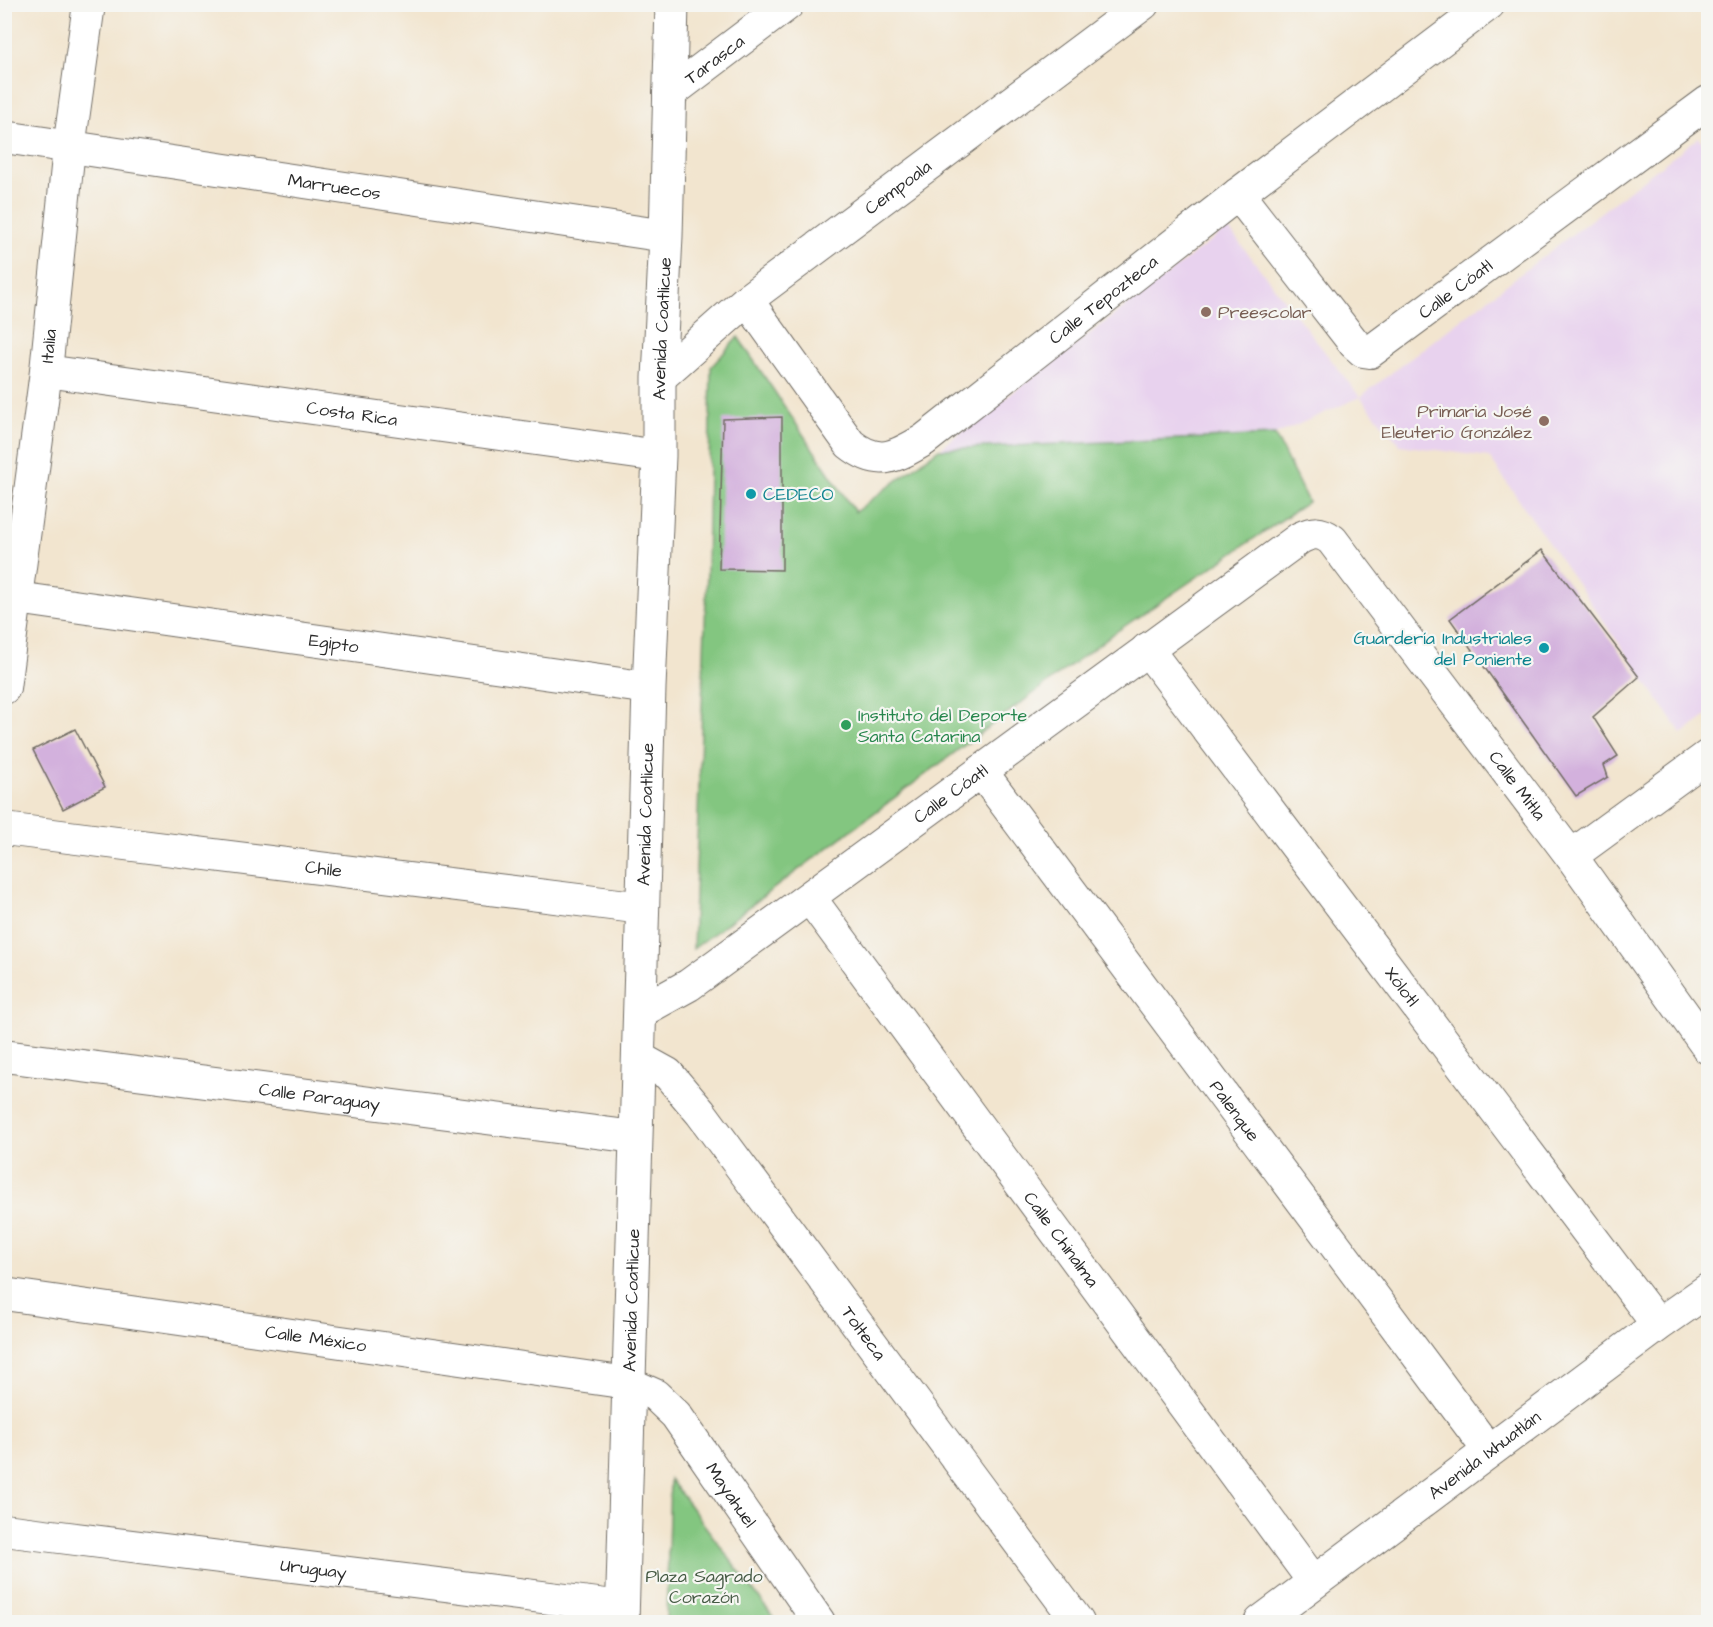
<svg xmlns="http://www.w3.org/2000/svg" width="1713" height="1627" viewBox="0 0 1713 1627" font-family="'Architects Daughter',sans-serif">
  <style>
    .built { fill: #e8d2ee }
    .green { fill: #83c680; stroke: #577856; stroke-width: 1.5 }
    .building { fill: #d3b1dd }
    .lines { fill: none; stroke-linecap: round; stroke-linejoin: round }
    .street-casing { stroke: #716c64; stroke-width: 34 }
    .secondary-casing { stroke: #716c64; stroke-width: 35 }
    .street { stroke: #fff; stroke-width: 32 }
    .secondary { stroke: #fff; stroke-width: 33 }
    .education-dot { fill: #8d6e63; stroke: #f6f6f2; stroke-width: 2 }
    .culture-dot { fill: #0f9aa8; stroke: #f6f6f2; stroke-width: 2 }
    .leisure-dot { fill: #2e9e5b; stroke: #f6f6f2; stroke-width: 2 }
    .labels { text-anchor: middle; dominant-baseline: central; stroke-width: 4.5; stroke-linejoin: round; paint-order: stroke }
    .street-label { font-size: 18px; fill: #2b2b2b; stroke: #f6f6f2 }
    .education-label { font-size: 18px; fill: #785e54; stroke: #f6f6f2; text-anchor: start }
    .culture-label { font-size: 18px; fill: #0d838f; stroke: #f6f6f2; text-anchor: start }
    .leisure-label { font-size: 18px; fill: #27864d; stroke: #f6f6f2; text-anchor: start }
    .park-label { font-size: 18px; fill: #455a44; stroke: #f6f6f2 }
  </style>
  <rect width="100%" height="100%" fill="#f6f6f2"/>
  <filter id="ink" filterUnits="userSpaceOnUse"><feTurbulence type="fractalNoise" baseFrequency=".0167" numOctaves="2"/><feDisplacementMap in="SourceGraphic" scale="12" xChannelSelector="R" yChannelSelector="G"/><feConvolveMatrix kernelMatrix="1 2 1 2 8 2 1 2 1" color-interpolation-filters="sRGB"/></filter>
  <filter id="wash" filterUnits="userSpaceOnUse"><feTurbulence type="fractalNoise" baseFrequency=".008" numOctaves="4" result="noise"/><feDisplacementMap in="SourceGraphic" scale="24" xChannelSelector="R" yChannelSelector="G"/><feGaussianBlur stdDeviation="1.35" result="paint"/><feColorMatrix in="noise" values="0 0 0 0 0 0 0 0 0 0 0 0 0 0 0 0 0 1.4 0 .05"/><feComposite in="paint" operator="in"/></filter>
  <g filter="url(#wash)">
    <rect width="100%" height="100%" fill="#f2e5cf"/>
    <path class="built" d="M1699 137 1708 149V715L1682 734 1489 457 1400 445 1360 397 1275 435 939 449 1228 228 1360 397Z"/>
    <g class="green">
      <path d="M738 337 855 512 939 449 1275 435 1308 502 1110 636 693 949 707 571 711 367Z"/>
      <path d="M670 1479 777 1622H666Z"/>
    </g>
    <g id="blocks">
      <g class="building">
        <path d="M782 417V570L719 569 723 419Z"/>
        <path d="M1542 550 1639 677 1593 717 1618 756 1604 765 1608 777 1576 796 1450 619Z"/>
        <path d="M75 729 105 787 63 809 33 750Z"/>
      </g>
    </g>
  </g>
  <g filter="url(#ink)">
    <use href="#blocks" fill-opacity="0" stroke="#716c64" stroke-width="1.5"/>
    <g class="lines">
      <g class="street-casing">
        <g id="street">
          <path id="s1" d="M669 94 788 4"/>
          <path id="s2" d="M4 137 666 236"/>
          <path id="s3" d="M1238 194 1354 343 1363 351 1370 352 1708 102"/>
          <path id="s4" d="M747 300 850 444C879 467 895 457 924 440L1238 194 1489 4"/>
          <path id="s5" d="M46 371 659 456"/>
          <path id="s6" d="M659 378 747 300 1143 4"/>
          <path id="s7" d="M17 598 649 688"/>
          <path id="s8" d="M1147 649 1658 1325"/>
          <path id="s9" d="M4 688 46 371 69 148 89 4"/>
          <path id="s10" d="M981 771 1489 1451"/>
          <path id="s11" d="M4 829 643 908"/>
          <path d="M1571 856 1708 756"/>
          <path id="s12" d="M810 898 1314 1582"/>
          <path id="s13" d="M640 1012 689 985 1300 538C1313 532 1320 531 1332 540L1571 856 1708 1048"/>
          <path id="s14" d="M4 1056 635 1137"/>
          <path id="s15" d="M639 1058 668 1074 701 1113 1078 1622"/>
          <path id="s16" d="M4 1294 628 1383 655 1395 676 1415 819 1622"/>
          <path id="s17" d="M4 1530 622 1607"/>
        </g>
      </g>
      <g class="secondary-casing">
        <g id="secondary">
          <path id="s18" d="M622 1622 649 688 659 456V378L666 236 672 4"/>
          <path id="s19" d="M1261 1622 1658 1325 1708 1290"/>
        </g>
      </g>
      <use href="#street" class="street"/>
      <use href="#secondary" class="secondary"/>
    </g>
  </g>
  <g class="education-dot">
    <circle cx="1206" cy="312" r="6"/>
    <circle cx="1544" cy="421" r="6"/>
  </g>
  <g class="culture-dot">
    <circle cx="751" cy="494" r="6"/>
    <circle cx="1544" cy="648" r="6"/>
  </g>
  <circle class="leisure-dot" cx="846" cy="725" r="6"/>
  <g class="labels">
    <g class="street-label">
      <text stroke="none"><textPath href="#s1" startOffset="57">Tarasca</textPath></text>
      <text stroke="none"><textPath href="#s2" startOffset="334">Marruecos</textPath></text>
      <text stroke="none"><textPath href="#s6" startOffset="306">Cempoala</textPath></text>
      <text stroke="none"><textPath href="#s3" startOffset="314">Calle Cóatl</textPath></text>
      <text stroke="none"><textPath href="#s4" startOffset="486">Calle Tepozteca</textPath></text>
      <text stroke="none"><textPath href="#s18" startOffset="1294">Avenida Coatlicue</textPath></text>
      <text stroke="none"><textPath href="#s9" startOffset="345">Italia</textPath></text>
      <text stroke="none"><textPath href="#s5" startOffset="309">Costa Rica</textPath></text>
      <text stroke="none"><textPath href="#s7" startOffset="320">Egipto</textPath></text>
      <text stroke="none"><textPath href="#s13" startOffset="1155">Calle Mitla</textPath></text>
      <text stroke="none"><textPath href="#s13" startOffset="380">Calle Cóatl</textPath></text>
      <text stroke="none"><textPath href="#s18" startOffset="808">Avenida Coatlicue</textPath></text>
      <text stroke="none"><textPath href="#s11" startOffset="322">Chile</textPath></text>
      <text stroke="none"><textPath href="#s8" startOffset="423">Xólotl</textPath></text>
      <text stroke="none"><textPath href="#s14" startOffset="318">Calle Paraguay</textPath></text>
      <text stroke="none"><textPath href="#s10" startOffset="424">Palenque</textPath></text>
      <text stroke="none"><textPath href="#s12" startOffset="424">Calle Chinalma</textPath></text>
      <text stroke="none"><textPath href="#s18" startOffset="322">Avenida Coatlicue</textPath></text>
      <text stroke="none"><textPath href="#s15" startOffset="358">Tolteca</textPath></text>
      <text stroke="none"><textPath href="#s16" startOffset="315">Calle México</textPath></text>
      <text stroke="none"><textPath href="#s19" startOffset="279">Avenida Ixhuatlán</textPath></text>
      <text stroke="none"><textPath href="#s16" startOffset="786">Mayahuel</textPath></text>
      <text stroke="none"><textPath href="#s17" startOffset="312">Uruguay</textPath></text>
    </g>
    <g class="education-label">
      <text x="1218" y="312">Preescolar</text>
      <text x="1532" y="411" text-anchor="end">Primaria José<tspan x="1532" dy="21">Eleuterio González</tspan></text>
    </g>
    <g class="culture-label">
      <text x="763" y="494">CEDECO</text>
      <text x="1532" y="638" text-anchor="end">Guardería Industriales<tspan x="1532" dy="21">del Poniente</tspan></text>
    </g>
    <g class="leisure-label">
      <text x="858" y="715">Instituto del Deporte<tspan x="858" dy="21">Santa Catarina</tspan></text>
    </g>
    <g class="park-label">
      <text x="704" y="1576">Plaza Sagrado<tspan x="704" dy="21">Corazón</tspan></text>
    </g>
  </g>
  <rect width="1713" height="1627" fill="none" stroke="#f6f6f2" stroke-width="24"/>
</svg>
